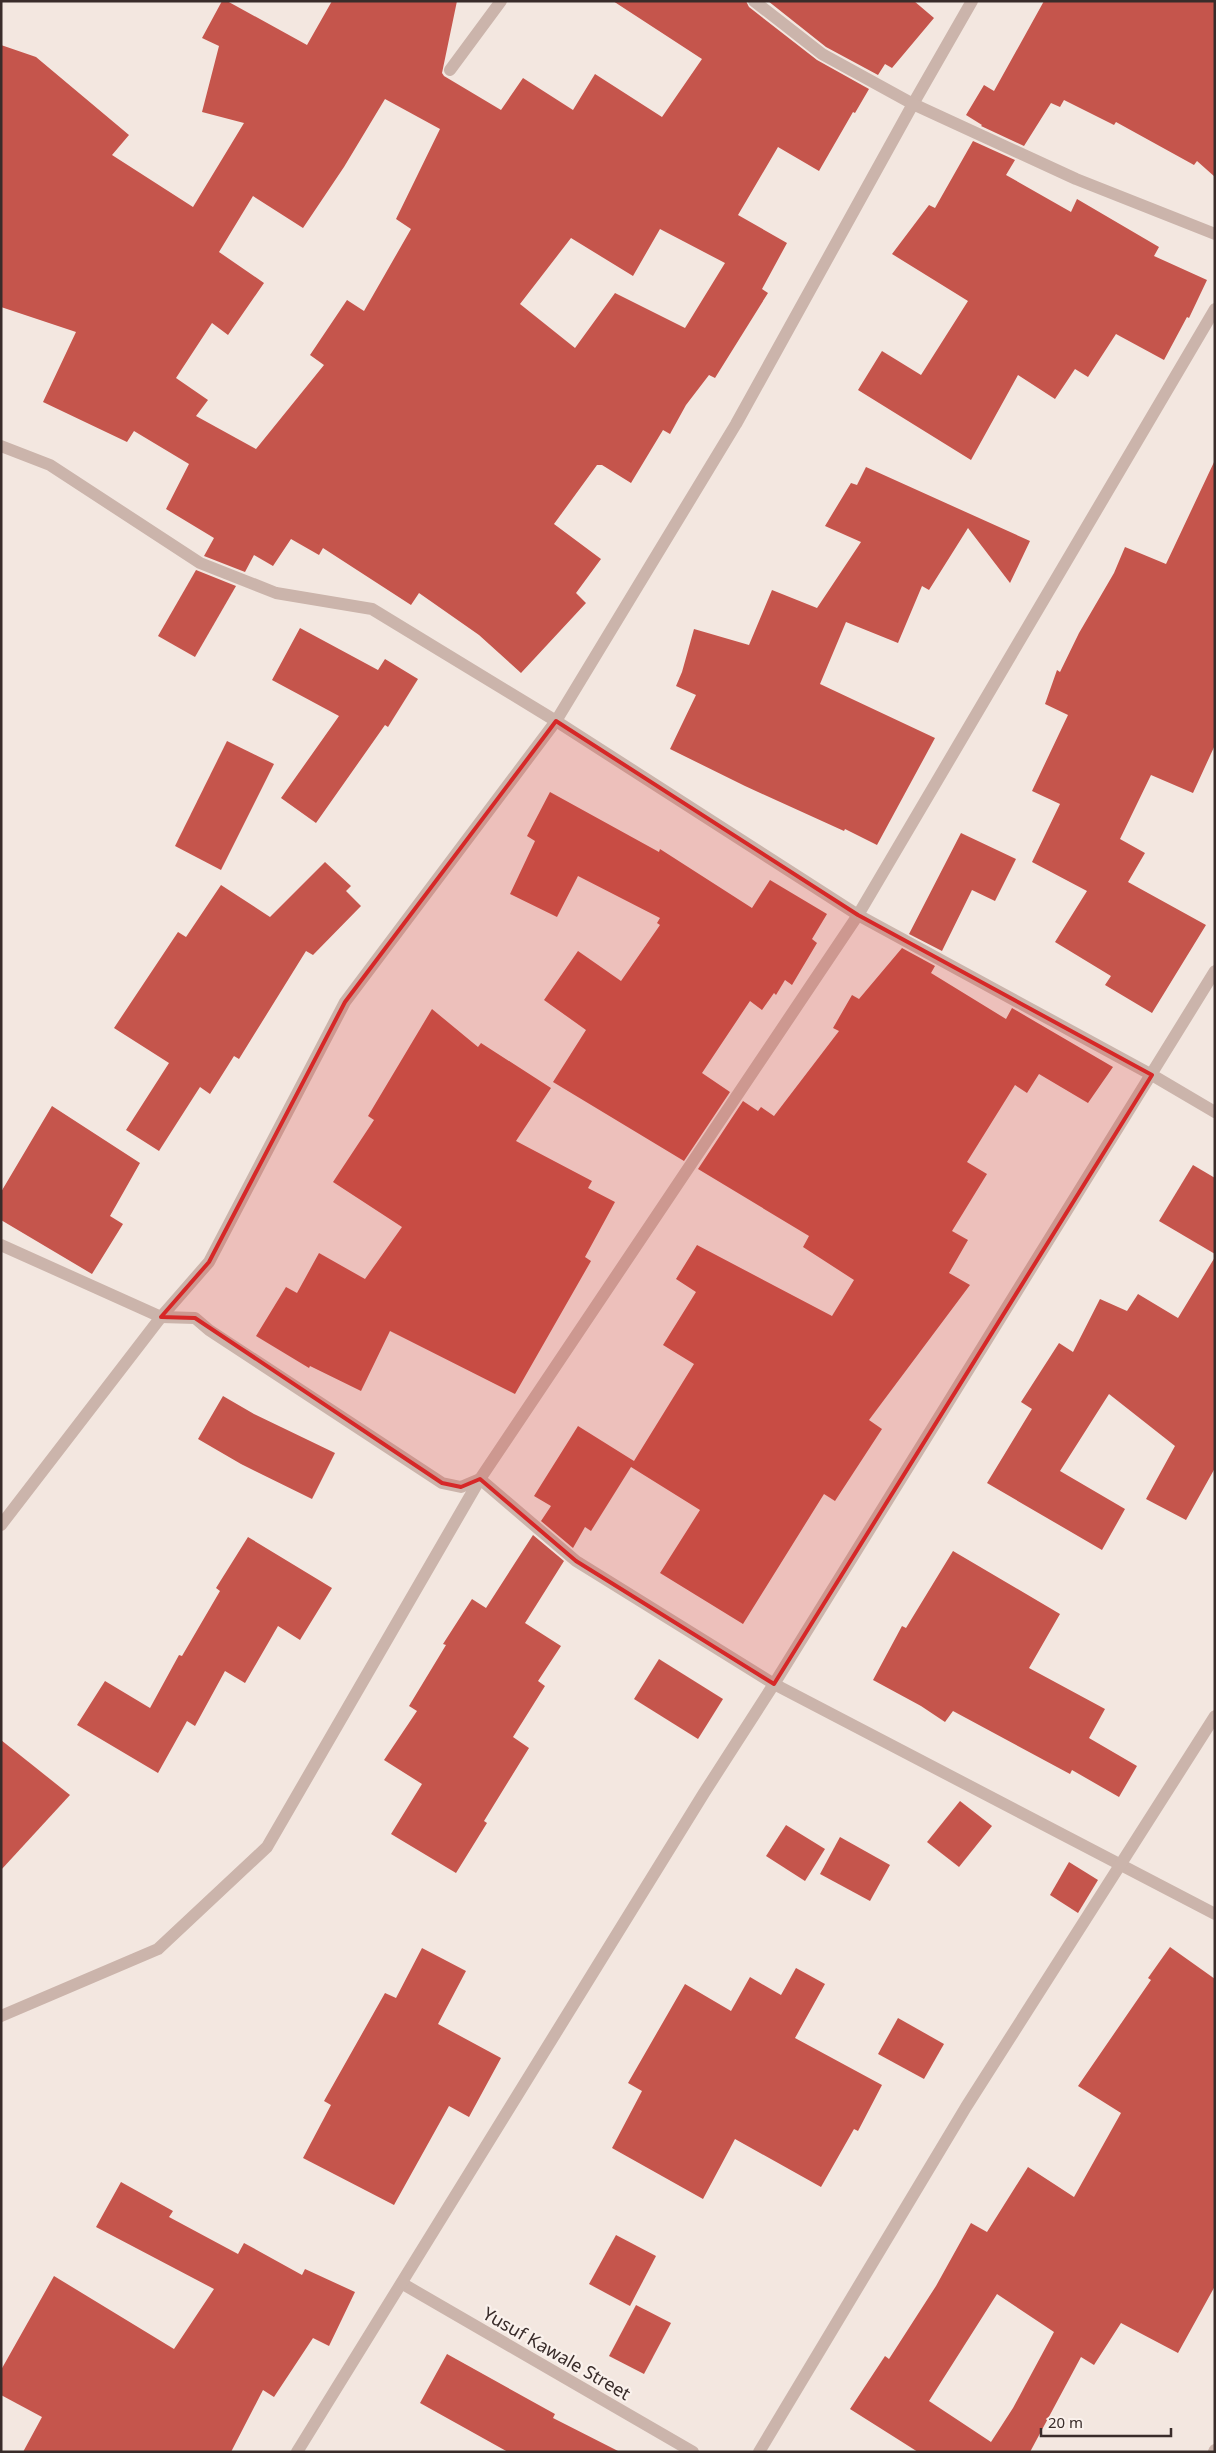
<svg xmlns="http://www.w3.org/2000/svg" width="1216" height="2453" viewBox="0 0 1216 2453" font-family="'Noto Sans',sans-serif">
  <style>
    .building { fill: #c5554c; fill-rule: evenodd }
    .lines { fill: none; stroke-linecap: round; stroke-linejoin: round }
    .minor { stroke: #cbb4ab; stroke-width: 12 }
    .marked { fill: #d62828; fill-opacity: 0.2; stroke: #d62828; stroke-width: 4; stroke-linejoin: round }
    .labels { text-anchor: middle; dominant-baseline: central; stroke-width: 4.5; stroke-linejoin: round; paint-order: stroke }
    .street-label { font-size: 18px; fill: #392c2a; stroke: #faf1ec }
  </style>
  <rect width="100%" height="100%" fill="#f3e7e0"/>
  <g class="building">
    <path d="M222 1H227L307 45 332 1H457L442 73 444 76 501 110 523 78 573 110 595 74 662 117 702 59 613 1H746L749 7 817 60 869 89 855 113 853 112 819 171 778 147 738 215 787 243 762 289 768 293 715 378 709 375 686 405 670 434 663 430 631 483 602 465H597L554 524 601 559 576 593 586 603 521 673 479 635 419 593 411 605 323 548 319 555 291 539 273 566 254 555 245 572 204 556 214 538 166 509 189 464 134 431 127 442 43 402 76 332 1 307V45L36 57 129 135 112 155 193 207 244 123 202 112 219 46 202 38ZM385 99 440 129 396 219 411 229 364 311 347 300 310 355 324 365 256 449 196 416 208 400 176 378 212 323 228 335 264 283 219 252 253 196 303 228 344 167ZM660 229 725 263 685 328 615 293 575 348 520 304 571 238 633 276Z"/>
    <path d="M768 1H914L934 18 892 68 885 64 878 75 826 47Z"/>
    <path d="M1044 1H1215V177L1197 161 1194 165 1116 122 1114 125 1064 100 1060 107 1051 103 1024 146 981 126 982 125 966 115 984 85 994 91Z"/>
    <path d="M973 141 1015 160 1006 175 1071 212 1077 199 1159 247 1154 256 1207 280 1189 318 1187 317 1164 360 1116 334 1088 377 1075 369 1055 399 1018 375 971 460 858 390 882 351 921 375 968 301 892 254 929 205 935 208Z"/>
    <path d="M1215 460V745L1193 793 1151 775 1120 839 1145 853 1128 882 1206 925 1152 1013 1105 985 1111 976 1055 942 1087 891 1032 862 1060 804 1032 791 1068 715 1045 704 1057 670 1060 672 1079 633 1114 573 1125 547 1166 564Z"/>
    <path d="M866 467 1030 541 1010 583 968 528 929 590 922 586 898 643 846 622 820 684 935 738 877 845 845 829 844 831 745 786 670 749 696 695 676 686 682 672 694 629 749 645 772 590 817 608 861 542 825 526 851 483 857 485Z"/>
    <path d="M196 570 236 586 195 657 158 636Z"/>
    <path d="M300 628 378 670 385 659 418 679 388 727 385 725 316 823 281 798 339 716 272 680Z"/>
    <path d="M227 741 274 764 221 870 175 846Z"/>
    <path d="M550 792 659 852 660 849 752 908 770 880 827 914 812 939 817 943 792 985 785 980 776 995 774 993 762 1010 750 1001 702 1073 730 1092 684 1161 553 1082 586 1030 544 1000 578 951 621 981 660 925 657 923 660 918 578 876 557 917 510 894 535 841 527 836Z"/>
    <path d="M961 833 1016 859 995 901 972 890 942 951 909 934Z"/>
    <path d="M325 862 351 886 346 891 361 906 313 955 306 951 239 1059 234 1056 210 1094 200 1087 159 1151 126 1130 169 1063 114 1028 178 932 186 937 221 885 270 917Z"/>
    <path d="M902 948 935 966 931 973 1006 1019 1012 1008 1113 1067 1088 1103 1039 1074 1027 1093 1015 1085 967 1162 987 1174 952 1231 968 1240 949 1273 970 1285 869 1420 882 1429 835 1501 824 1494 743 1624 660 1573 700 1510 631 1467 591 1531 585 1527 573 1548 541 1521 551 1506 534 1496 578 1426 634 1461 694 1364 663 1345 696 1292 676 1279 697 1245 832 1316 854 1280 803 1247 809 1236 698 1169 743 1101 758 1111 761 1107 774 1116 839 1031 833 1028 852 995 859 999Z"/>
    <path d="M432 1009 478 1047 481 1043 551 1088 516 1141 592 1181 588 1188 615 1202 585 1257 591 1261 515 1394 390 1331 361 1391 310 1366 309 1368 256 1336 286 1287 297 1293 319 1253 365 1279 402 1227 333 1182 374 1120 368 1116Z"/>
    <path d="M52 1106 140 1163 110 1216 123 1224 92 1274 1 1220V1192Z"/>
    <path d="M1193 1165 1215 1178V1254L1159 1221Z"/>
    <path d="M1215 1257V1468L1186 1520 1146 1499 1175 1446 1109 1394 1060 1471 1125 1509 1102 1550 987 1483 1032 1409 1021 1402 1059 1343 1073 1352 1100 1299 1127 1311 1138 1294 1178 1318Z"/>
    <path d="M223 1396 254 1414 335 1453 312 1499 241 1464 198 1439Z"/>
    <path d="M533 1535 564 1561 525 1623 561 1646 538 1681 545 1686 513 1737 529 1748 484 1821 487 1823 456 1873 391 1834 422 1784 384 1760 417 1711 409 1706 446 1645 443 1644 472 1599 486 1608Z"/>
    <path d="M248 1537 332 1588 300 1640 278 1626 245 1683 225 1671 195 1726 187 1721 158 1773 77 1725 105 1681 150 1708 179 1655 182 1656 220 1591 216 1588Z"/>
    <path d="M953 1551 1060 1614 1029 1668 1105 1709 1089 1738 1137 1766 1119 1797 1072 1770 1070 1774 953 1711 945 1722 921 1706 873 1680 902 1626 906 1628Z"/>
    <path d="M659 1659 723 1699 698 1739 634 1699Z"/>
    <path d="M1 1740 70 1795 1 1870Z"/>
    <path d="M960 1801 992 1826 959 1867 927 1842Z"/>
    <path d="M786 1825 825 1849 805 1881 766 1856Z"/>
    <path d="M840 1837 890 1865 870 1901 820 1874Z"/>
    <path d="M1069 1862 1098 1880 1078 1913 1050 1895Z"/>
    <path d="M1170 1947 1215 1979V2286L1178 2353 1121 2323 1094 2365 1081 2357 1030 2452H918L850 2409 885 2356 889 2359 936 2286 971 2223 987 2232 1028 2167 1074 2197 1121 2113 1078 2086 1151 1980 1148 1978ZM997 2294 1054 2332 1013 2408 991 2442 929 2401Z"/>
    <path d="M422 1948 466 1971 438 2024 501 2058 469 2117 449 2106 394 2205 303 2158 331 2105 324 2101 385 1993 396 1998Z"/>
    <path d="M796 1968 825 1984 795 2038 882 2085 858 2131 854 2129 821 2187 735 2139 703 2199 612 2148 642 2091 628 2083 685 1984 731 2011 750 1977 781 1995Z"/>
    <path d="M898 2018 944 2044 924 2079 878 2054Z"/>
    <path d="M121 2182 173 2211 169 2217 238 2254 244 2243 302 2275 305 2269 355 2292 329 2346 313 2338 274 2397 263 2390 231 2452H23L42 2417 1 2395V2370L54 2276 174 2349 214 2289 96 2227Z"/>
    <path d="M616 2235 656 2256 630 2306 589 2284Z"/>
    <path d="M636 2305 671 2323 644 2374 609 2356Z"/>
    <path d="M447 2354 555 2414 553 2418 620 2452H508L420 2403Z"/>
  </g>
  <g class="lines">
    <g class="minor">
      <path d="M754 1 822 54 913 104 972 1"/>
      <path d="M450 70 501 1"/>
      <path d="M1 446 50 465 200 563 276 593 372 609 556 721 858 915 1152 1075 1215 1112"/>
      <path d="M1 1245 161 1317 195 1318 209 1330 442 1483 461 1487 480 1479"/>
      <path d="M480 1479 576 1561 774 1684 1215 1914"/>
      <path d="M1 1525 161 1317 209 1262 345 1002 556 721 736 424 913 104 1076 179 1215 234"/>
      <path d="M1 2016 158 1949 267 1847 480 1479 858 915 1215 309"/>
      <path d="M403 2284 693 2452"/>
      <path d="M297 2452 704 1793 774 1684 1215 971"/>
      <path d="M759 2452 966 2107 1215 1716"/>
      <path d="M1214 2452 1215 2450"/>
    </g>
  </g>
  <path class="marked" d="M556 721 858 915 1152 1075 774 1684 576 1561 480 1479 461 1487 442 1483 195 1318 161 1317 209 1262 345 1002Z"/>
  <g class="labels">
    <g class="street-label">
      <text transform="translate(557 2353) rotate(30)">Yusuf Kawale Street</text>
    </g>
  </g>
  <rect width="1216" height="2453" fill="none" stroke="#392c2a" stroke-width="5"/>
  <path d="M1041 2428v8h130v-8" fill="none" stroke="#392c2a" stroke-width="2.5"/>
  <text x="1048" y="2428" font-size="15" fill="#392c2a" stroke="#faf1ec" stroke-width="4" paint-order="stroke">20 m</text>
</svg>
